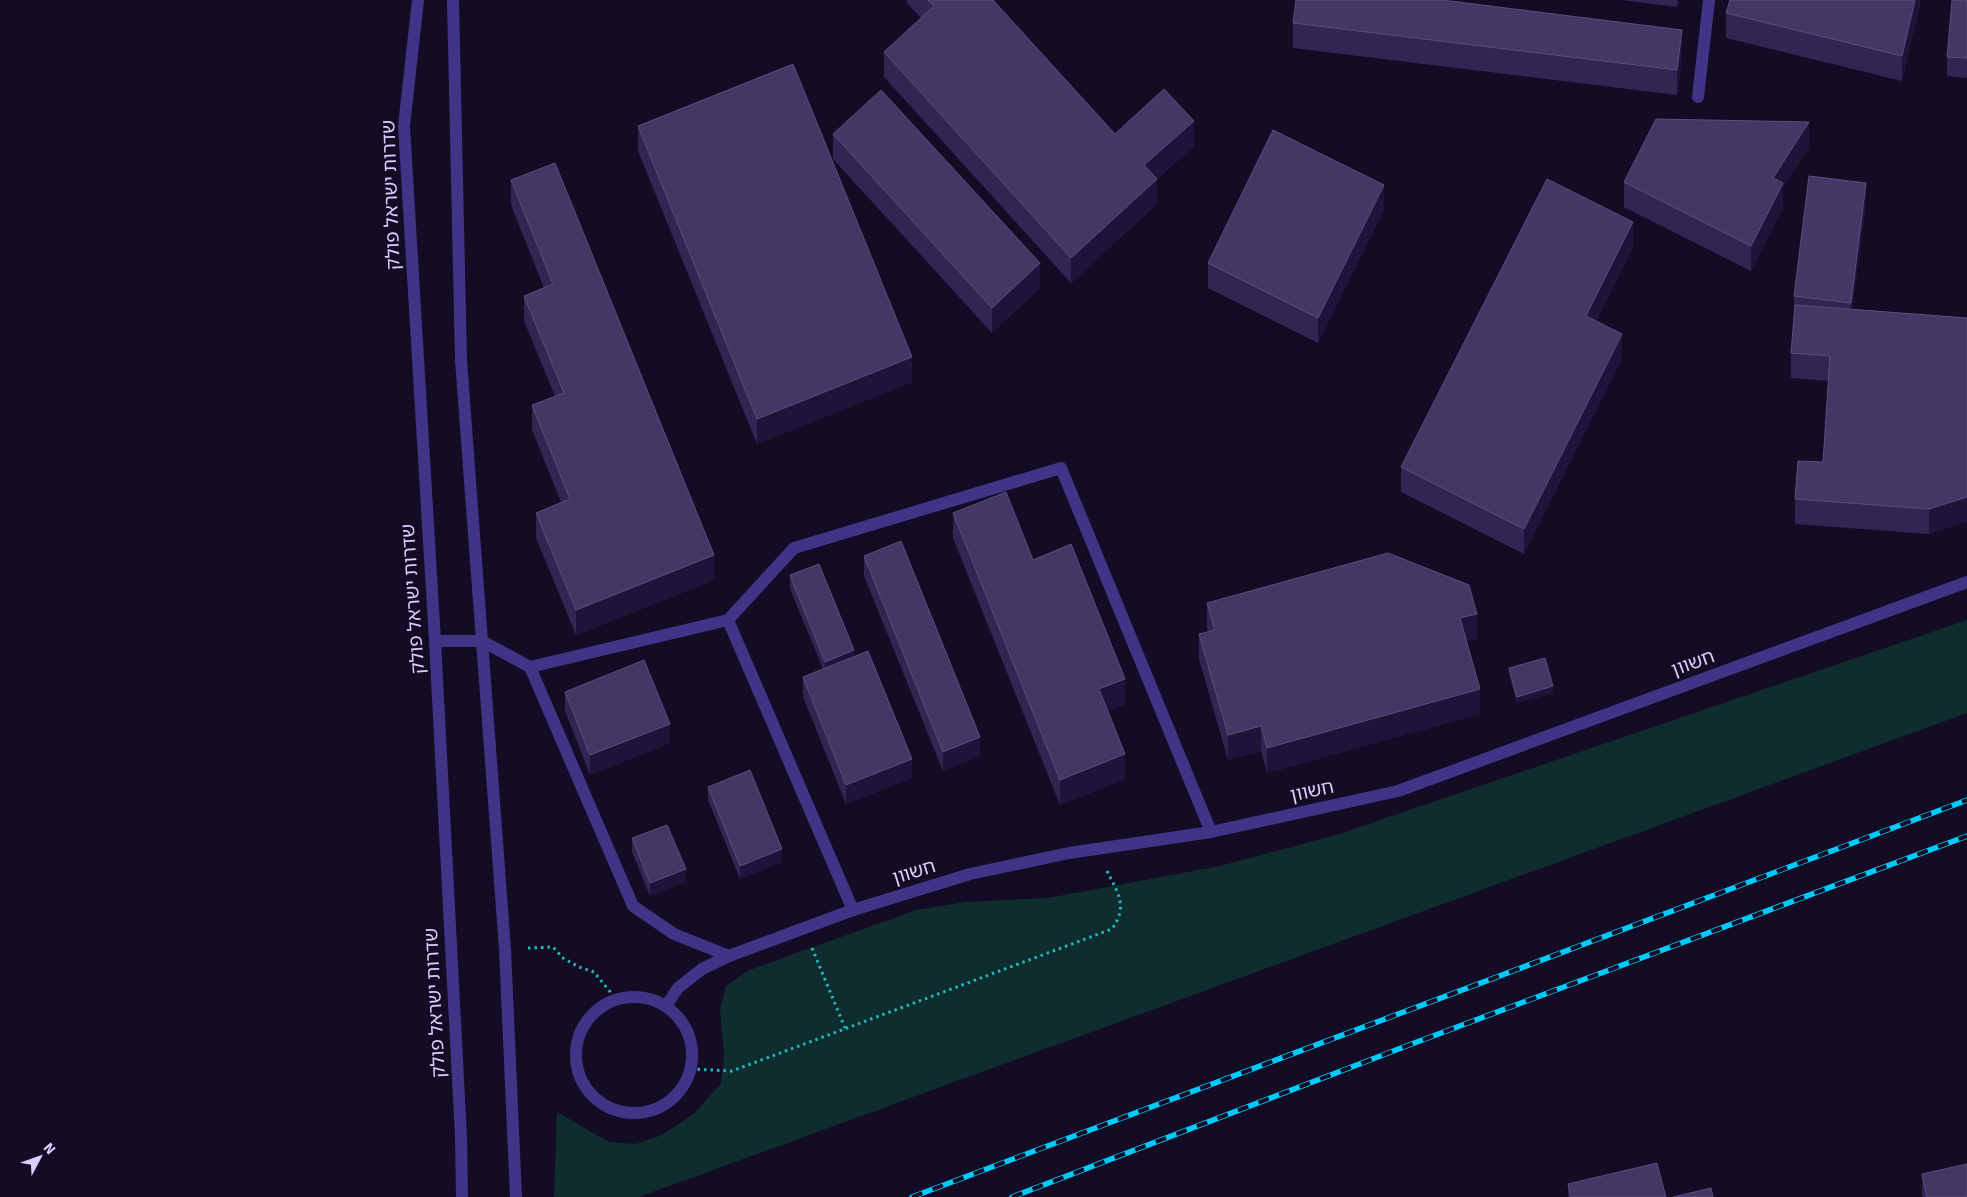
<svg xmlns="http://www.w3.org/2000/svg" width="1967" height="1197" viewBox="0 0 1967 1197" font-family="Signika,'Noto Sans Hebrew',sans-serif">
  <style>
    .green { fill: #0f2c2e }
    .lines { fill: none; stroke-linecap: round; stroke-linejoin: round }
    .path { stroke: #26b7bc; stroke-width: 3; stroke-dasharray: 2.5 4; stroke-linecap: butt }
    .minor { stroke: #3f3486; stroke-width: 12 }
    .rail-casing { stroke: #00cafa; stroke-width: 5.5 }
    .rail { stroke: #130c24; stroke-width: 4; stroke-dasharray: 11; stroke-linecap: butt }
    .wall { fill: #322453 }
    .shaded-wall { fill: #1e1338 }
    .building { fill: #443665; stroke: #5b4e7e }
    .labels { text-anchor: middle; dominant-baseline: central; stroke-width: 5; stroke-linejoin: round; paint-order: stroke }
    .street-label { font-size: 19px; fill: #d9cfff; stroke: #130c24 }
  </style>
  <rect width="100%" height="100%" fill="#130c24"/>
  <path class="green" d="M1967 620V713L639 1197H554L557 1112 609 1142 636 1144 662 1135 695 1113 721 1083 724 1055 720 1010 726 986 747 971 916 910 966 902 1048 898 1220 866 1336 835Z"/>
  <g class="lines">
    <g class="path">
      <path d="M528 948 553 947 563 958 579 967 594 972 616 999"/>
      <path d="M812 948 845 1028"/>
      <path d="M691 1069 732 1071 1112 929C1129 905 1117 892 1106 869"/>
    </g>
    <g class="minor">
      <path d="M418 0 404 126 435 641 461 1136 462 1197"/>
      <path d="M453 0 461 360 505 949 516 1197"/>
      <path d="M1698 97 1709 0"/>
      <path d="M728 620 794 548 1061 468 1211 832"/>
      <path d="M435 641H482L530 667 728 620 853 910"/>
      <path d="M530 667 633 906 674 934 729 956"/>
      <circle cx="634" cy="1055" r="58"/>
      <path d="M666 1006 678 988 702 969 729 956 853 910 970 874 1069 853 1211 832 1398 791 1967 582"/>
    </g>
    <g class="rail-casing">
      <g id="rail">
        <path d="M912 1197 1967 800"/>
        <path d="M1012 1197 1409 1045 1967 836"/>
      </g>
    </g>
    <use href="#rail" class="rail"/>
  </g>
  <g class="wall">
    <path d="M907 0H993L1115 134 1194 146 1157 179V204L1071 283 884 77V52L921 18 907 3Z"/>
    <path d="M1621 0H1678L1677 7Z"/>
    <path d="M1730 0H1921L1902 81 1726 38V13Z"/>
    <path d="M1967 0V78L1947 76V57Z"/>
    <path d="M1293 23 1682 55 1677 95 1293 48Z"/>
    <path d="M638 126 912 382 757 444 638 151Z"/>
    <path d="M833 134 1040 288 992 333 833 159Z"/>
    <path d="M1809 147 1783 188V208L1751 271 1624 207V182Z"/>
    <path d="M511 180 714 580 576 635 536 538V513L561 502 532 430V405L555 396 524 321V296L544 288 511 205Z"/>
    <path d="M1866 203 1852 309 1967 318V522L1929 534 1795 524V499L1823 462 1829 381 1791 378V353L1794 315V296Z"/>
    <path d="M1384 210 1318 343 1208 288V263Z"/>
    <path d="M1633 247 1596 321 1622 359 1524 554 1401 492V467Z"/>
    <path d="M953 513 1033 560 1125 704 1107 711 1125 779 1060 805 953 538Z"/>
    <path d="M864 556 980 756 943 771 864 576Z"/>
    <path d="M790 575 854 657 912 778 846 804 803 697V677L823 669 790 589Z"/>
    <path d="M1207 603 1477 639 1467 641 1480 714 1267 773 1261 751 1228 760 1199 659V634L1208 632 1207 628Z"/>
    <path d="M1509 668 1553 693 1517 703 1509 674Z"/>
    <path d="M565 692 670 743 590 775 565 711Z"/>
    <path d="M708 787 782 862 740 879 708 800Z"/>
    <path d="M632 838 686 882 650 896 632 852Z"/>
    <path d="M1922 1174 1967 1197H1923L1922 1193Z"/>
    <path d="M1568 1184 1666 1197H1568Z"/>
  </g>
  <g class="shaded-wall">
    <path d="M1915 0H1921L1902 81V56Z"/>
    <path d="M1682 30V55L1677 95V70Z"/>
    <path d="M1194 121V146L1144 190V165Z"/>
    <path d="M1809 122V147L1783 188V208L1751 271V246L1773 178Z"/>
    <path d="M1157 179V204L1071 283V258Z"/>
    <path d="M1866 183V203L1851 322V303Z"/>
    <path d="M1384 185V210L1318 343V318Z"/>
    <path d="M1633 222V247L1586 341V316Z"/>
    <path d="M1040 263V288L992 333V308Z"/>
    <path d="M1622 334V359L1524 554V529Z"/>
    <path d="M912 357V382L757 444V419Z"/>
    <path d="M1967 497V522L1929 534V509Z"/>
    <path d="M714 555V580L576 635V610Z"/>
    <path d="M1477 614V639L1460 643V618Z"/>
    <path d="M854 650V664L825 675V662Z"/>
    <path d="M1125 679V704L1099 714V689Z"/>
    <path d="M1553 686V693L1517 703V697Z"/>
    <path d="M1480 689V714L1267 773V748Z"/>
    <path d="M670 724V743L590 775V755Z"/>
    <path d="M1261 726V751L1228 760V735Z"/>
    <path d="M980 737V756L943 771V752Z"/>
    <path d="M1125 754V779L1060 805V780Z"/>
    <path d="M912 759V778L846 804V785Z"/>
    <path d="M782 849V862L740 879V866Z"/>
    <path d="M686 869V882L650 896V883Z"/>
  </g>
  <g class="building">
    <path d="M928 0H993L1115 134 1164 89 1194 121 1144 165 1157 179 1071 258 884 52 934 6Z"/>
    <path d="M1296 0H1442L1682 30 1677 70 1293 23Z"/>
    <path d="M1730 0H1915L1902 56 1726 13Z"/>
    <path d="M1952 0H1967V58L1947 57Z"/>
    <path d="M793 64 912 357 757 419 638 126Z"/>
    <path d="M881 90 1040 263 992 308 833 134Z"/>
    <path d="M1656 119 1809 122 1773 178 1783 183 1751 246 1624 182Z"/>
    <path d="M1273 130 1384 185 1318 318 1208 263Z"/>
    <path d="M555 163 714 555 576 610 536 513 570 499 532 405 564 393 524 296 553 284 511 180Z"/>
    <path d="M1809 176 1866 183 1851 303 1794 296Z"/>
    <path d="M1547 179 1633 222 1586 316 1622 334 1524 529 1401 467Z"/>
    <path d="M1795 305 1967 318V497L1929 509 1795 499 1798 461 1823 462 1830 356 1791 353Z"/>
    <path d="M1006 492 1033 560 1071 544 1125 679 1099 689 1125 754 1060 780 953 513Z"/>
    <path d="M901 541 980 737 943 752 864 556Z"/>
    <path d="M1388 553 1469 585 1477 614 1460 618 1480 689 1267 748 1261 726 1228 735 1199 634 1215 630 1207 603Z"/>
    <path d="M819 564 854 650 825 662 790 575Z"/>
    <path d="M868 651 912 759 846 785 803 677Z"/>
    <path d="M1545 658 1553 686 1517 697 1509 668Z"/>
    <path d="M644 660 670 724 590 755 565 692Z"/>
    <path d="M750 770 782 849 740 866 708 787Z"/>
    <path d="M667 825 686 869 650 883 632 838Z"/>
    <path d="M1657 1163 1666 1197H1571L1568 1184Z"/>
    <path d="M1967 1164V1197H1927L1922 1174Z"/>
    <path d="M1711 1188 1713 1197H1673Z"/>
  </g>
  <g class="labels">
    <g class="street-label">
      <text transform="translate(391 195) rotate(-92)">שדרות ישראל פולק</text>
      <text transform="translate(413 599) rotate(-94)">שדרות ישראל פולק</text>
      <text transform="translate(1693 663) rotate(-20)">חשוון</text>
      <text transform="translate(1312 791) rotate(-12)">חשוון</text>
      <text transform="translate(914 872) rotate(-17)">חשוון</text>
      <text transform="translate(435 1003) rotate(-93)">שדרות ישראל פולק</text>
    </g>
  </g>
  <g transform="translate(40 1157) rotate(49)" stroke="#130c24" stroke-width="4" paint-order="stroke">
  <path d="M0-4L9 19L0 12L-9 19Z" fill="#d9cfff"/>
  <text y="-8" font-size="14" font-weight="bold" text-anchor="middle" fill="#d9cfff">N</text>
  </g>
</svg>
